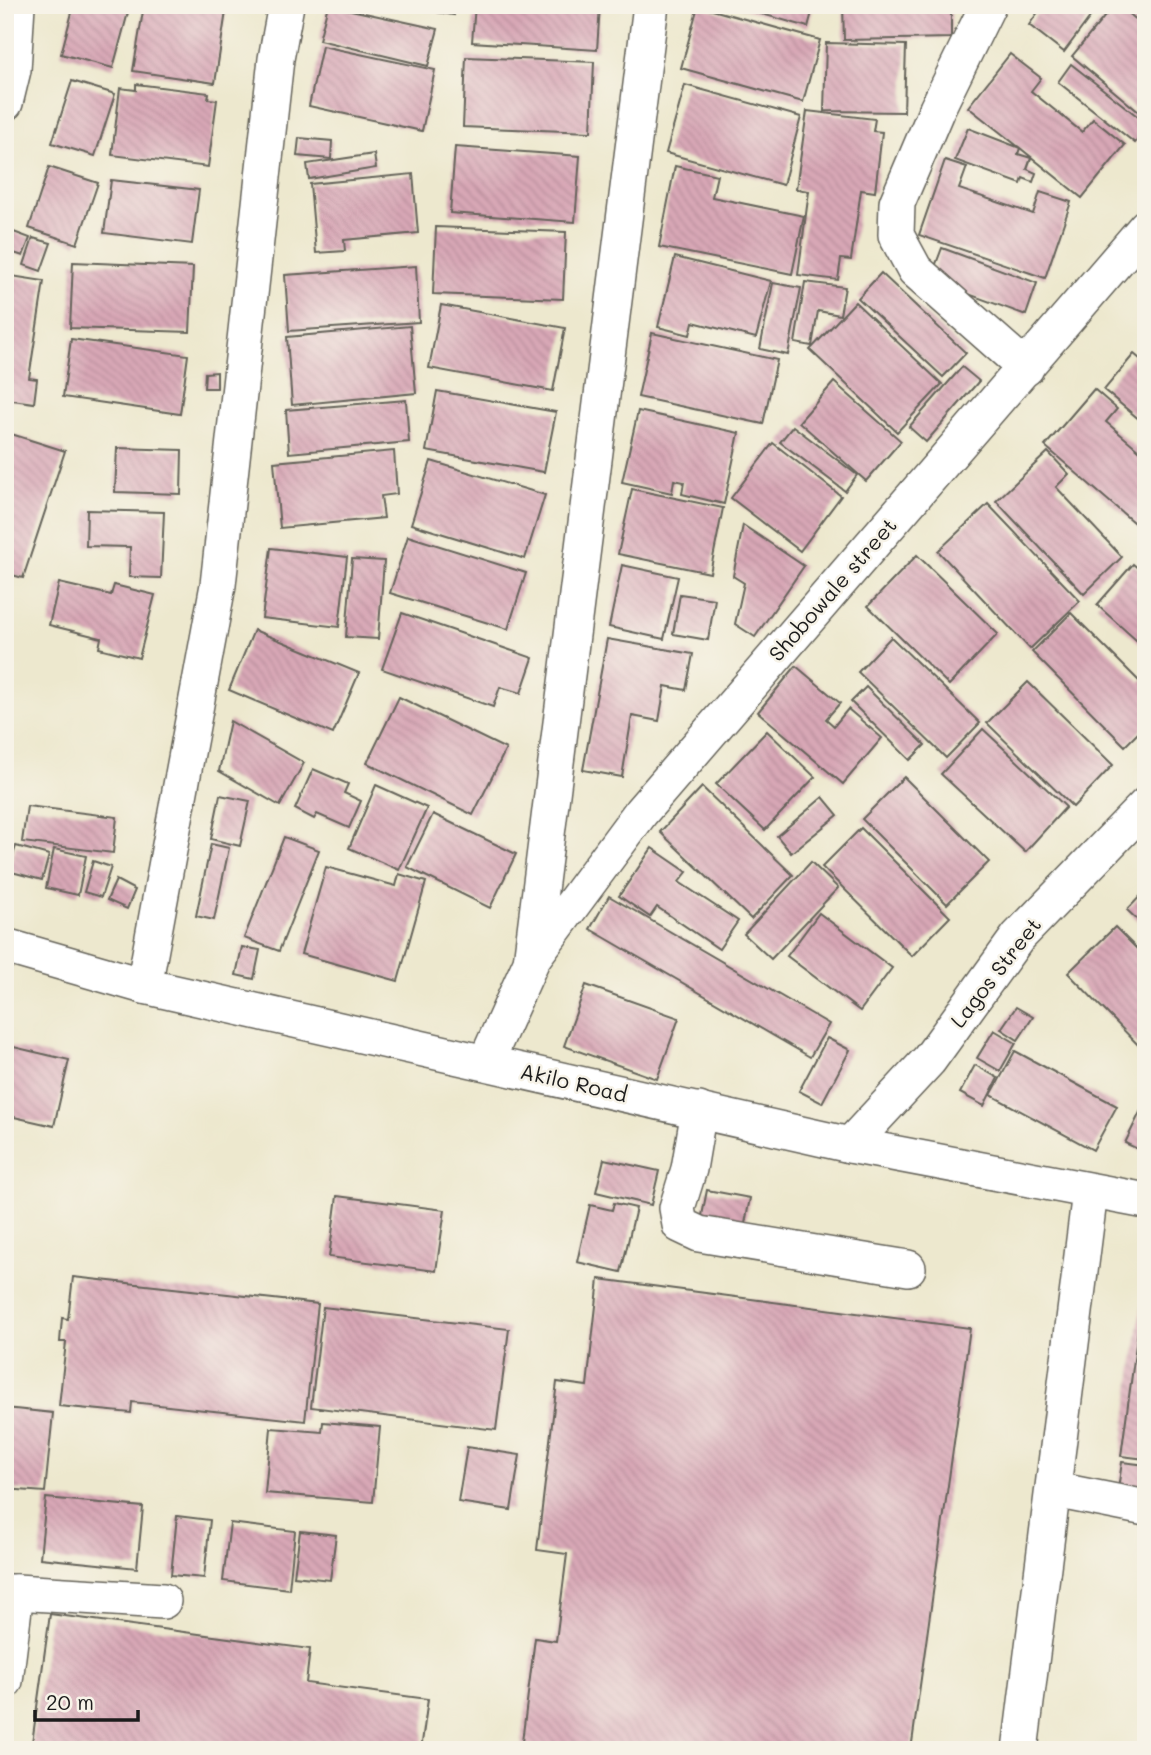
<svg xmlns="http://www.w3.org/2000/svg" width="1151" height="1755" viewBox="0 0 1151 1755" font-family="Mali,sans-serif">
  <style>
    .building { fill: url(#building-back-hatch) }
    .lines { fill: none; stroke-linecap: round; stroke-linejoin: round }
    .minor-casing { stroke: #65635a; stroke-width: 38 }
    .minor { stroke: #fff; stroke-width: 35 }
    .labels { text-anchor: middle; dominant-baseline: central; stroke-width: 5; stroke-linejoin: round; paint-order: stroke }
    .street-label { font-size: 21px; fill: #1c1c1c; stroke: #f7f3e8 }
  </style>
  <defs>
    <pattern id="building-back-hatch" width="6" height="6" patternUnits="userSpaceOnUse" patternTransform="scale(1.75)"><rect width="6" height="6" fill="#d8a7b6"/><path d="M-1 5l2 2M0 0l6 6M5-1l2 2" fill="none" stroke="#b98f9c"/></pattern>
  </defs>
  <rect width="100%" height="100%" fill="#f7f3e8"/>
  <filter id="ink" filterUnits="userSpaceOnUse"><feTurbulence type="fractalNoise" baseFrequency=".0143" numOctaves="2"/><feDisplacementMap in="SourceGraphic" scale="14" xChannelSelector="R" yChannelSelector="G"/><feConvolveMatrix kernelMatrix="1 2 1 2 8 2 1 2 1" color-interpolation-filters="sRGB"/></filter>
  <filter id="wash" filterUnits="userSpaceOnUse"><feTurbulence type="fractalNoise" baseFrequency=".00686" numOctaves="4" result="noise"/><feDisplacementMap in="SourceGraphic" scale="28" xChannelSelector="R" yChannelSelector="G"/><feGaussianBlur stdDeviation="1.57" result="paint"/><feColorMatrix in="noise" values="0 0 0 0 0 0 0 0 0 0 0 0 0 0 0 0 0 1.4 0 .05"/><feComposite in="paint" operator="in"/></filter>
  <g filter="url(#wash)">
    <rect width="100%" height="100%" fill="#ede8ce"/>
    <g id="blocks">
      <g class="building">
        <path d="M74 5H130L113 68 61 54Z"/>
        <path d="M144 5H227L215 83 133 71Z"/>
        <path d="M328 5 438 29 428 66 319 40Z"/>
        <path d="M397 5H456L454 15Z"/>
        <path d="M475 5H600L597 50 472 42Z"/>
        <path d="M730 5H814L808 27Z"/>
        <path d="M843 5H951V38L844 40Z"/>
        <path d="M1043 5H1099L1064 52 1029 25Z"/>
        <path d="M1114 5H1119L1146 28V118L1072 56Z"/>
        <path d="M698 6 820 40 803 102 681 68Z"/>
        <path d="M826 43 906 45 904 112 824 111Z"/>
        <path d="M322 46 435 70 422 131 309 106Z"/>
        <path d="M1010 54 1041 78 1031 91 1082 132 1093 119 1125 145 1082 198 1020 148 1018 154 1031 158 1027 169 1036 173 1033 182 1023 178 1021 184 955 160 968 128 1020 148 968 107Z"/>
        <path d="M466 57 594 62 591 132 463 127Z"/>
        <path d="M1071 64 1146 123V129L1135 143 1058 82Z"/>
        <path d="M72 81 115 94 95 156 52 143Z"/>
        <path d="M136 84 209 93 208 99 217 100 208 167 112 155 120 88 136 90Z"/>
        <path d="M685 85 801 117 783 185 666 153Z"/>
        <path d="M807 111 875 119 873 131 882 132 875 192 861 190 851 260 841 259 838 280 798 275 809 191 796 189Z"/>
        <path d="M299 138 332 141 331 159 297 156Z"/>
        <path d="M455 147 580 156 575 222 450 213Z"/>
        <path d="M374 154 376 168 309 179 307 164Z"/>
        <path d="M945 160 967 167 959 189 1033 214 1040 192 1071 202 1045 278 919 235Z"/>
        <path d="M675 166 717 175 712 197 804 216 792 274 659 247Z"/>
        <path d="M49 167 98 183 77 244 29 228Z"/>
        <path d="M413 174 418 233 344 240 345 251 316 253 310 184Z"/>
        <path d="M111 180 199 190 192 244 104 233Z"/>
        <path d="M436 227 566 232 563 299 433 294Z"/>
        <path d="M11 231 30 238 23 256 5 250Z"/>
        <path d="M33 238 51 243 41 271 24 265Z"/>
        <path d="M942 248 1037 283 1026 315 930 280Z"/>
        <path d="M675 257 771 281 756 338 693 322 690 335 658 327Z"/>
        <path d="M73 262 193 267 190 332 70 328Z"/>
        <path d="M416 266 419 322 289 331 285 275Z"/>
        <path d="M881 273 966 353 943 377 858 298Z"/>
        <path d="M5 275 44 281 29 378 37 379 34 403 5 399Z"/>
        <path d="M805 282 845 287 840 315 818 311 812 346 795 343Z"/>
        <path d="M773 283 801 288 788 355 760 349Z"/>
        <path d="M855 302 942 384 897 432 810 350Z"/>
        <path d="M441 305 565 328 553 391 429 368Z"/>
        <path d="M410 326 416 393 292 405 287 337Z"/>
        <path d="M652 333 777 360 763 424 638 397Z"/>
        <path d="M71 339 188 355 180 414 63 397Z"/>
        <path d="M1134 354 1146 364V425L1104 390Z"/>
        <path d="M962 367 979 381 926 442 909 427Z"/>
        <path d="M217 372V388H204L205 373Z"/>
        <path d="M834 382 901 441 866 481 799 422Z"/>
        <path d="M1094 389 1117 409 1106 422 1146 456V521L1140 528 1045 446Z"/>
        <path d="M437 391 556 412 544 472 426 451Z"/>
        <path d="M406 400 409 442 289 453 286 410Z"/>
        <path d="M638 411 739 433 724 504 682 494 684 482 674 480 672 493 622 482Z"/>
        <path d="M793 426 857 475 845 491 780 442Z"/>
        <path d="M5 432 65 451 23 578 5 573Z"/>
        <path d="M773 443 841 496 800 551 731 498Z"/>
        <path d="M117 448 182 450 181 494 115 492Z"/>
        <path d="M394 451 397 494 381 496 384 518 280 528 274 462Z"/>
        <path d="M1048 452 1069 474 1056 487 1122 557 1084 594 996 501Z"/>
        <path d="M431 461 545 495 525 559 411 524Z"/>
        <path d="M632 489 723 508 710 573 618 554Z"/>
        <path d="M988 504 1080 601 1030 649 938 551Z"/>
        <path d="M87 510 164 512 161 578 129 577 130 547 86 546Z"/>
        <path d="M743 525 804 566 755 637 735 624 744 583 733 576Z"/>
        <path d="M408 536 526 573 508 629 390 593Z"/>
        <path d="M271 548 347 557 339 627 262 618Z"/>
        <path d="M917 555 998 634 949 685 868 606Z"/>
        <path d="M352 559 384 561 378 639 346 637Z"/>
        <path d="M1133 564 1146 575V649L1097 605Z"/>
        <path d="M622 565 678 577 664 639 609 627Z"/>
        <path d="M59 583 111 595 114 585 155 595 139 658 99 648 101 638 49 625Z"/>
        <path d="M680 594 715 599 708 640 673 634Z"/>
        <path d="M402 613 533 658 521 693 500 687 493 707 382 669Z"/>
        <path d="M1071 613 1140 682 1146 676V725L1125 746 1032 652Z"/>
        <path d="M254 630 359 673 333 734 229 690Z"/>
        <path d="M891 637 980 723 946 758 858 672Z"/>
        <path d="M607 639 693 654 686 690 665 686 659 721 632 716 622 777 583 770Z"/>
        <path d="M796 666 840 703 826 719 834 726 848 709 882 738 843 784 758 712Z"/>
        <path d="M1028 682 1113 765 1073 807 987 723Z"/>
        <path d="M866 687 925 745 910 760 851 702Z"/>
        <path d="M399 697 506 749 473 815 367 763Z"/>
        <path d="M230 721 304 763 280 806 219 771Z"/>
        <path d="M983 729 1066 807 1025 852 941 774Z"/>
        <path d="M767 731 815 777 765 830 716 784Z"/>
        <path d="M313 769 348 784 344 793 361 801 349 828 317 814 314 819 295 809Z"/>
        <path d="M904 777 989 862 947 904 862 819Z"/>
        <path d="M376 785 427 808 399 870 349 848Z"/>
        <path d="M702 787 793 875 751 919 660 832Z"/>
        <path d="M220 795 250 801 240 846 211 839Z"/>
        <path d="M823 797 838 815 791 853 777 836Z"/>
        <path d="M27 806 117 817 113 853 22 842Z"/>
        <path d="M433 814 516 854 490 908 407 867Z"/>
        <path d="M861 828 950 917 912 956 822 867Z"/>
        <path d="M284 837 319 850 279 951 244 938Z"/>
        <path d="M211 844 229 848 214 920 196 916Z"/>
        <path d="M16 846 49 855 42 880 8 871Z"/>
        <path d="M652 848 687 872 679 882 738 921 719 949 657 907 650 917 619 896Z"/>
        <path d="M54 849 86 856 78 895 46 888Z"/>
        <path d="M93 861 111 867 101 897 84 892Z"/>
        <path d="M811 862 838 888 771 959 744 934Z"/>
        <path d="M326 867 396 886 399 874 426 882 398 981 301 954Z"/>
        <path d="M116 880 135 890 127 909 107 900Z"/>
        <path d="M1146 890V928L1127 910Z"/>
        <path d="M609 896 829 1024 810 1057 590 929Z"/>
        <path d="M819 913 892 968 860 1011 787 956Z"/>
        <path d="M1115 927 1146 958V1053L1068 973Z"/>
        <path d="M242 947 260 950 254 979 236 975Z"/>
        <path d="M586 985 679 1018 657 1079 564 1046Z"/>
        <path d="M1016 1007 1033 1017 1018 1040 1001 1029Z"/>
        <path d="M994 1030 1016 1043 1000 1071 977 1058Z"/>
        <path d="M827 1038 850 1050 822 1103 799 1091Z"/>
        <path d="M5 1045 69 1060 54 1126 5 1115Z"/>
        <path d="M1015 1051 1117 1106 1093 1150 991 1095Z"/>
        <path d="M975 1065 998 1078 984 1106 960 1093Z"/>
        <path d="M1146 1100V1153L1125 1143Z"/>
        <path d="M604 1159 659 1171 651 1205 596 1192Z"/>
        <path d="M707 1190 750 1198 743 1234 700 1226Z"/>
        <path d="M337 1196 445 1210 436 1271 329 1257Z"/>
        <path d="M614 1203 636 1208 621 1272 577 1262 590 1205 612 1210Z"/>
        <path d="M73 1277 318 1304 305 1421 132 1402 131 1413 59 1406 66 1342H60L62 1318 68 1319Z"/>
        <path d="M599 1279 970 1328 911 1750H521L535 1638 556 1641 567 1554 537 1550 557 1382 587 1386Z"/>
        <path d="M1143 1293 1146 1294V1459L1121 1456Z"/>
        <path d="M323 1307 509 1329 496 1430 311 1407Z"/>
        <path d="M5 1408 53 1413 45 1492 5 1489Z"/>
        <path d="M323 1422 380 1427 373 1502 265 1493 271 1428 322 1432Z"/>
        <path d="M467 1447 520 1455 511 1510 458 1502Z"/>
        <path d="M1122 1462 1146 1465V1493L1118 1489Z"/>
        <path d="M46 1498 143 1507 137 1568 40 1558Z"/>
        <path d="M177 1516 210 1520 204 1578 171 1575Z"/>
        <path d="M230 1523 295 1531 289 1589 223 1581Z"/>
        <path d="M300 1531 336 1535 330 1580 294 1576Z"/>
        <path d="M50 1614 310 1649 306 1683 428 1699 421 1750H31Z"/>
      </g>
    </g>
  </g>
  <g filter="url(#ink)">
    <use href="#blocks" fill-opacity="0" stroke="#65635a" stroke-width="2"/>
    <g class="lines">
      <g class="minor-casing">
        <g id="minor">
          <path d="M988 5 937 109 897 203 896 235 915 270 1026 368"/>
          <path d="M5 103 13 70 17 5"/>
          <path d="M5 946 144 986 850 1145 1146 1201"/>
          <path d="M532 959 641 812 1146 227"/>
          <path d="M144 986 218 585 276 59 286 5"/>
          <path d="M486 1062 531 962 651 5"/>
          <path d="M699 1110 689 1169 677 1208 680 1225 699 1234 908 1268"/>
          <path d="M850 1145 929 1060 1018 937 1146 805"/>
          <path d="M1055 1490 1146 1508"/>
          <path d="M5 1592H16L5 1681"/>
          <path d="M16 1592 163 1601"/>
          <path d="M1020 1750 1090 1192"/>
        </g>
      </g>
      <use href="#minor" class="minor"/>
    </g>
  </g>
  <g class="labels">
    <g class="street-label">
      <text transform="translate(832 589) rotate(-49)">Shobowale street</text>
      <text transform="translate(995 972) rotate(-52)">Lagos Street</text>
      <text transform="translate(574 1082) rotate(13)">Akilo Road</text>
    </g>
  </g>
  <rect width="1151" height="1755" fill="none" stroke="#f7f3e8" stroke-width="28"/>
  <path d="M35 1710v10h103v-10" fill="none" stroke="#1c1c1c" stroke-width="3.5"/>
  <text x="46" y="1710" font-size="21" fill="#1c1c1c" stroke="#f7f3e8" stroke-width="5" paint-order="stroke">20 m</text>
</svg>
